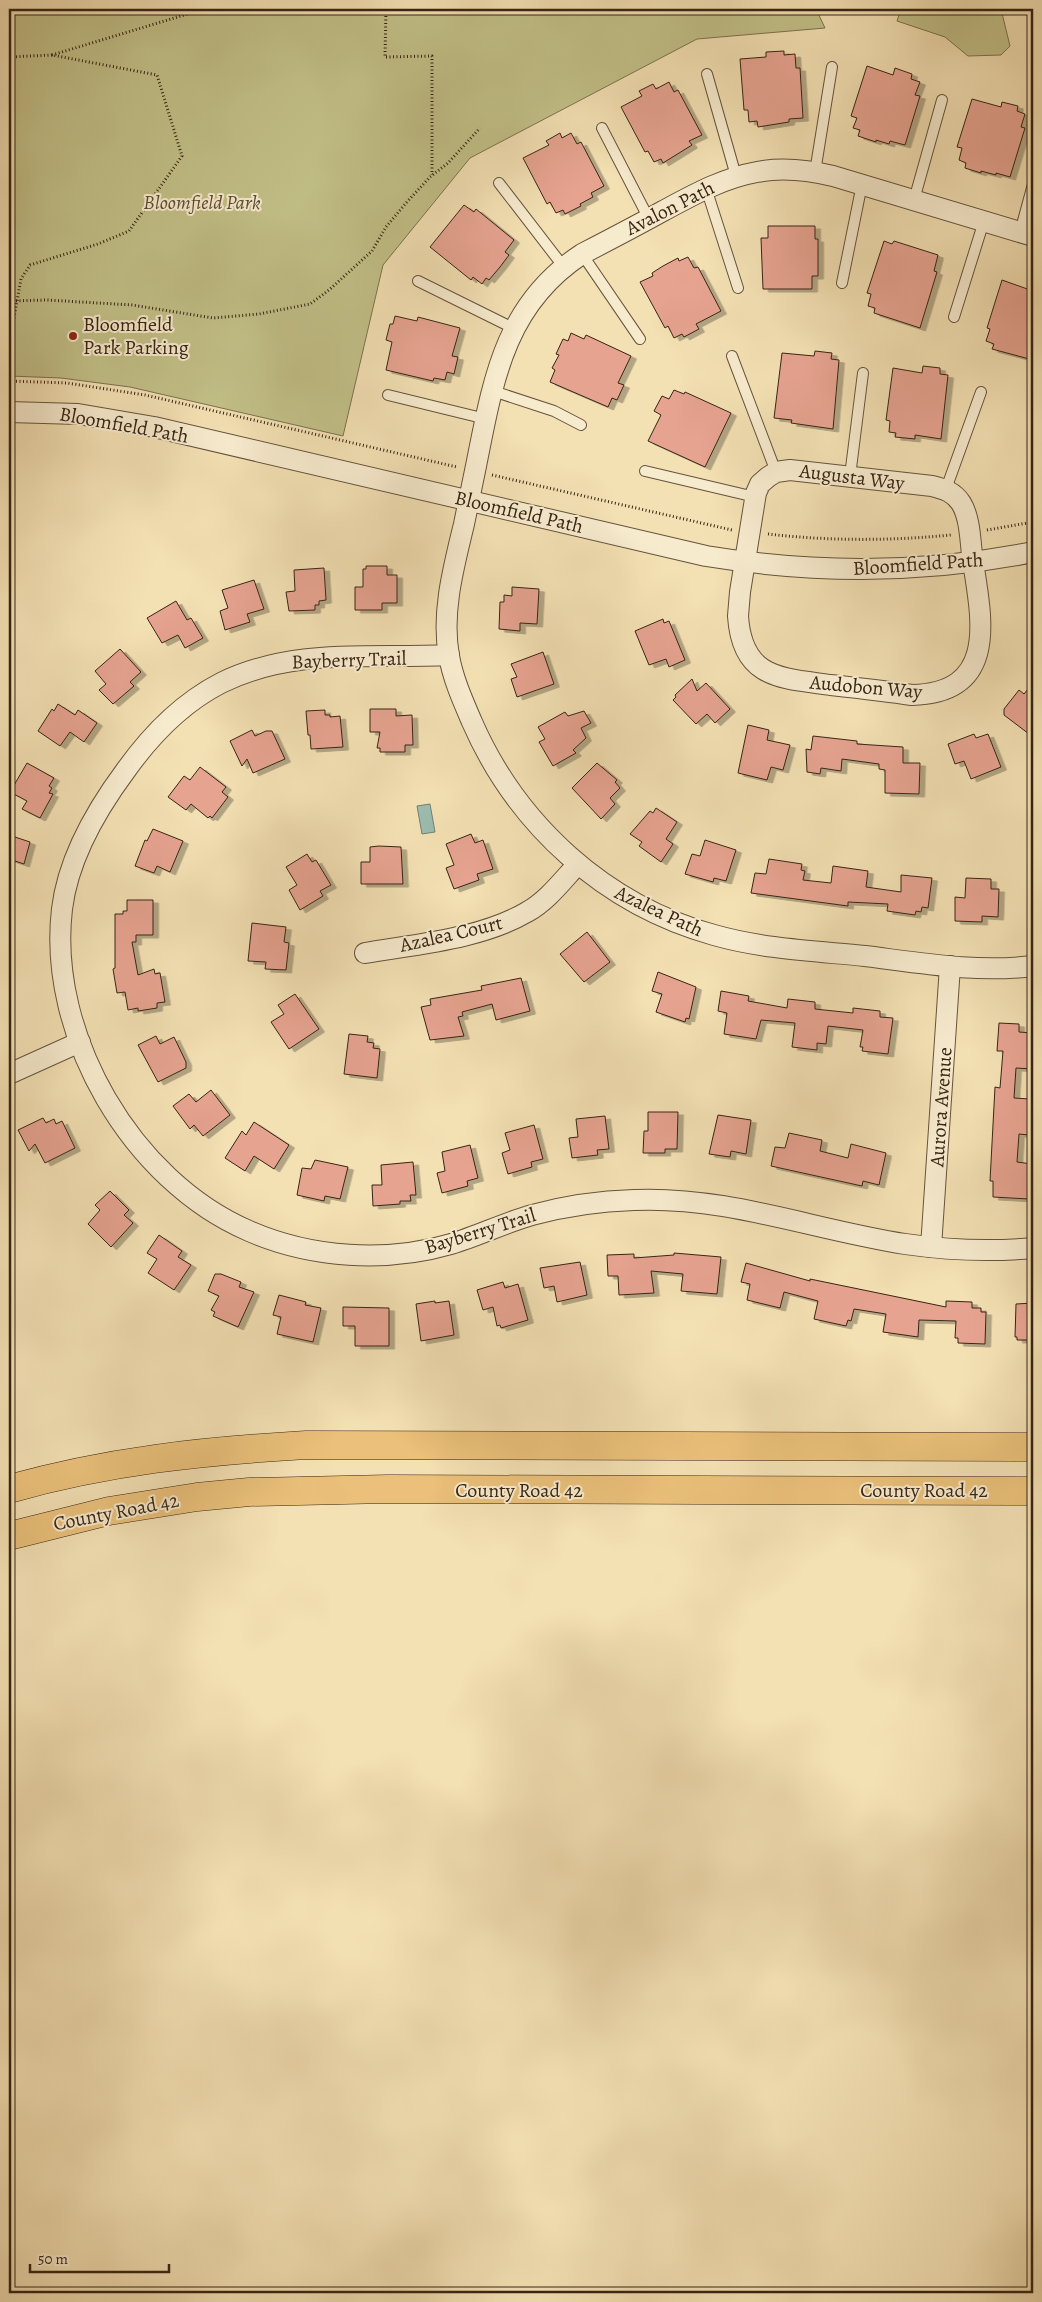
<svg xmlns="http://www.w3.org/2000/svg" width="1042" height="2302" viewBox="0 0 1042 2302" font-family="Alegreya,serif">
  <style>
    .green { fill: #c2c088; stroke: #7c724e }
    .water { fill: #9bbdb0; stroke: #738072 }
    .building { fill: #e6a390; stroke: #372414; filter: url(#shadow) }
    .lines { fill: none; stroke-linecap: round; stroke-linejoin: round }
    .service-casing { stroke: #66533c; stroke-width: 12 }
    .minor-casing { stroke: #66533c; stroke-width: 22 }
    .trunk-casing { stroke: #372414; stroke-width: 29 }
    .path { stroke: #372414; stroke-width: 3; stroke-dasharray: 1 2.5; stroke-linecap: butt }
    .service { stroke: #f7ebce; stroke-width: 10 }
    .minor { stroke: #f7ebce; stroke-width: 20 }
    .trunk { stroke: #eac07a; stroke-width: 28 }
    .poi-dot { fill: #8f2418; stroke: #f7ebce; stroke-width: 2 }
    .labels { text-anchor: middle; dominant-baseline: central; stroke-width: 4; stroke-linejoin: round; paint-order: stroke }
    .park-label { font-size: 20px; font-style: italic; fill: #5a4b31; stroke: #f7ebce }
    .street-label { font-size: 20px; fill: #372414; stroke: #f7ebce }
    .poi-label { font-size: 20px; fill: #372414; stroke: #f7ebce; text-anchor: start }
  </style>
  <defs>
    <filter id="shadow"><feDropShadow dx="5.5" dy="3" stdDeviation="0" flood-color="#0004"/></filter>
  </defs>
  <rect width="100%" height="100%" fill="#f3e0b3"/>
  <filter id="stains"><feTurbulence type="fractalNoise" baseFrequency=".004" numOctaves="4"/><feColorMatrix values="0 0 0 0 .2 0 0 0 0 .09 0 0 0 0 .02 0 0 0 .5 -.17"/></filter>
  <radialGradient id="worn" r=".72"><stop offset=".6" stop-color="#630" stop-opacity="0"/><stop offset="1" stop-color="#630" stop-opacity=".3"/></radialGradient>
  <g class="green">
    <path d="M9 9H816L825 28 697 39 470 158 383 265 343 436 130 387 61 378 9 376Z"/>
    <path d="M901 9H1001L1010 46 1001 55 968 56 945 37 897 21Z"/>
  </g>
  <path class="water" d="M430 804 435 832 422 834 417 806Z"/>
  <g class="building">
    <path d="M784 51V55L795 54 796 68H800L803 118 789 119V122L758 127 757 121 749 122 748 110H744L740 59 766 57V52Z"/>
    <path d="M867 66 893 75 895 68 912 74 911 79 920 82 915 95 920 96 905 145 890 141 889 144 876 140V142L858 136 860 130 853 128 857 118 851 116Z"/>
    <path d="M669 82 674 92 678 90 702 135 689 141 692 145 663 163 661 159 654 162 648 151 645 152 621 107 642 96 639 91 653 84 656 89Z"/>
    <path d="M972 99 1001 107 1002 102 1018 106 1017 111 1025 114 1021 127 1025 128 1010 177 996 173V175L981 171V173L965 168 966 163 959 160 962 148 957 147Z"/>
    <path d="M560 133 562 138 571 133 577 144 581 142 604 186 591 193 593 197 580 204 581 206 565 214 563 210 556 213 550 202 547 204 523 158 549 145 546 141Z"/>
    <path d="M464 205 474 212 476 209 514 240 505 252 509 255 500 267 489 280 486 278 482 284 473 277 471 280 430 247Z"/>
    <path d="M768 226H815V239H818V276H812V289H763L761 238H768Z"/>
    <path d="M884 241 892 244 894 241 938 255 934 271 937 272 920 328 874 313 875 308 868 306 871 294 867 293Z"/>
    <path d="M688 257 694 268 698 267 721 311 696 324 699 329 684 337 682 334 674 338 668 326 665 328 640 282 653 276 652 273 663 266 678 258 679 261Z"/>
    <path d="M1002 280 1033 291V360L992 349 994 344 986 341 990 329 987 328Z"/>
    <path d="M395 316 417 321 418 317 460 328 452 356 458 357 454 374 447 372 445 380 434 378 433 381 386 370 392 342 386 340 390 324H393Z"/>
    <path d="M571 333 584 339 586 335 631 356 618 383 624 385 617 400 612 398 608 407 550 382 555 370 552 368 559 355 556 354 563 339 568 341Z"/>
    <path d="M815 351 832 353 831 359 839 360 833 429 791 423 792 420 774 418 782 353 814 356Z"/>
    <path d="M923 366 940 368V374L948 375 941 439 915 435V439L895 437 896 433 889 432 890 421 886 420 893 368 922 373Z"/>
    <path d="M674 390 684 394 685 392 731 413 705 467 648 441 661 415 654 411 662 396 669 399Z"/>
    <path d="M366 566H387V575H397V603H382V610H355V587H363V569H366Z"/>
    <path d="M324 568 326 600 319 601V605H315V610L289 611 286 592 295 591 294 570Z"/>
    <path d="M254 580 264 609 247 614 250 622 225 630 220 611 228 608 222 590Z"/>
    <path d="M512 587 539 589 537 624 520 623V631L499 629 500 602H504V595L512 596Z"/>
    <path d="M176 601 187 620 191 618 203 638 185 648 178 635 162 643 147 618Z"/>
    <path d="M663 619 664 623 669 621 685 660 669 667 666 659 649 665 635 631Z"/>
    <path d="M120 649 141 672 130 682 134 686 113 704 99 690 106 684 95 671Z"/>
    <path d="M543 652 554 684 517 697 511 679 517 677 511 664Z"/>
    <path d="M692 679 697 691 706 683 730 709 715 723 707 714 696 724 673 700 676 697 675 695Z"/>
    <path d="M1033 683V737L1004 715V709L1019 690 1024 694Z"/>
    <path d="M58 704 75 715 78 710 97 723 84 742 70 732 60 746 38 731 52 709 54 711Z"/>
    <path d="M370 709H396V716L412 715 413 745H405V752H380V748H377L380 732H370Z"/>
    <path d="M325 710V715H330V717L340 716 343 747 311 749 310 735H308L306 711Z"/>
    <path d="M584 711 591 723 581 728 586 738 573 750 576 753 553 766 539 742 545 739 538 727 565 712 568 716Z"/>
    <path d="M748 725 769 730 767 740 790 745 783 770 771 767 767 780 738 773Z"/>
    <path d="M252 730 255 736 266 731H272L285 759 253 773 247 759 242 766 230 741Z"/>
    <path d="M974 734 976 738 988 734 1001 767 971 779 964 761 955 764 948 744Z"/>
    <path d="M813 736 857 741V744L903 747V763H920L919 794 885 793V770L879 769V764L842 759 841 771 821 768 820 774 807 772 806 749 811 750Z"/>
    <path d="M27 763 54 778 49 786 52 788 49 793 53 794 40 818 22 809 27 801 10 792Z"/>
    <path d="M597 763 617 780 615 782 620 788 610 798 615 804 601 819 572 788Z"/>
    <path d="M200 767 226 787 222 792 228 797 212 818 210 816 208 818 191 804 186 810 168 797 184 776 190 780Z"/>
    <path d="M656 808 677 822 666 839 673 844 661 862 639 846 642 842 630 834 650 811 653 813Z"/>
    <path d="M153 829 183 841 170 872 157 866 154 873 135 866 145 840 147 841Z"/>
    <path d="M471 834 475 843 483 840 493 869 477 874 479 880 454 889 446 868 454 865 446 844Z"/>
    <path d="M9 835 30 842 24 864 9 859Z"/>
    <path d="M705 840 736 850 726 881 714 878 713 882 685 874 692 854 700 856Z"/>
    <path d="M379 846 401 847 403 884H361V862H370V847Z"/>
    <path d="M307 854 312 862 316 860 331 885 320 891 323 896 300 910 289 890 297 885 286 867Z"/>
    <path d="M769 859 802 864 801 870 805 871 803 880 831 883 833 866 868 871 866 887 901 892V875L932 878 928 908 922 907 921 912 916 911 915 915 887 911 888 904 848 902V906L751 893 755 873 766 874Z"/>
    <path d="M966 878 991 879V889H999L998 917 982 916V922L955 921V897L965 898Z"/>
    <path d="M127 900H153V935H136V942H132L138 975 154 969 155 974 160 973 165 1002 157 1003V1008L138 1011V1008L128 1010 125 992 117 993 113 969 115 968V914H123V911H127Z"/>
    <path d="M252 923 286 927 284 942 289 943 286 970 265 969 266 962 248 961Z"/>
    <path d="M587 932 610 962 584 982 560 954Z"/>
    <path d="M658 972 696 987 689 1019 686 1018 685 1022 656 1012 662 994 652 991Z"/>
    <path d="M521 978 530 1011 496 1020 492 1004 462 1012 463 1016 458 1017 464 1036 430 1040 421 1007 431 1005 430 999 482 990 481 986Z"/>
    <path d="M721 991 749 996 748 1001 787 1008 788 999 815 1002V1009L853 1013V1008L880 1011V1017L893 1018 888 1054 862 1051 863 1047H860L863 1030 828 1026 826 1044 817 1043V1050L792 1047 795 1023 761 1020 756 1039 724 1034 727 1013 718 1011Z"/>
    <path d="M295 994 319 1029 289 1049 271 1022 284 1014 278 1005Z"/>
    <path d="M999 1023 1019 1024V1032L1033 1033V1069L1016 1068 1014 1098 1030 1099 1029 1135 1019 1134 1017 1162 1032 1164 1029 1199 993 1197V1181H990L995 1087 1000 1088 1003 1051H997Z"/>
    <path d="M349 1034 368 1036 367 1042 374 1043 373 1048 380 1049 377 1078 344 1074Z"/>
    <path d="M156 1036 160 1044 174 1037 186 1062V1068L158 1082 138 1045Z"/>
    <path d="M211 1090 230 1115 203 1136 194 1125 190 1129 173 1106 189 1094 196 1102Z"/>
    <path d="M648 1112H678L677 1149H665V1153H643L644 1131H648Z"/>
    <path d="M718 1115 751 1120 746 1154 731 1151 730 1157 709 1154Z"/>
    <path d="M605 1116 609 1149 597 1150 598 1155 572 1158 569 1138 578 1137 576 1119Z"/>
    <path d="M43 1118 46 1123 54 1119 56 1124 62 1121 75 1148 45 1163 35 1144 29 1151 18 1130Z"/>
    <path d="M254 1122 289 1145 274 1169 254 1156 245 1171 225 1158 242 1131 246 1135Z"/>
    <path d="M534 1125 543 1159 531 1162 532 1167 508 1174 502 1153 510 1150 505 1133Z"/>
    <path d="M789 1133 822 1140 820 1151 848 1158 851 1144 886 1153 879 1185 863 1181 862 1186 771 1166 775 1147 785 1148Z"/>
    <path d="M470 1145 478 1178 467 1181 468 1186 442 1193 437 1173 445 1171 442 1152Z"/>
    <path d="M315 1160 348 1167 340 1199 325 1196 324 1201 297 1195 302 1168 311 1169Z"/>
    <path d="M413 1162 416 1195H410L411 1201H400V1204L373 1206 372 1185H382L381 1165Z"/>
    <path d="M110 1191 129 1210 124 1215 133 1223 111 1247 88 1224 100 1210 95 1205Z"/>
    <path d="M159 1235 182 1251 178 1257 191 1265 174 1290 148 1273 157 1259 147 1253Z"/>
    <path d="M674 1253 721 1257 717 1294 681 1291 683 1274 651 1271 654 1293 619 1295 618 1276H608L607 1255 634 1254V1258L674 1255Z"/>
    <path d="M580 1262 587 1295 557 1302 554 1286 544 1288 540 1268Z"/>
    <path d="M746 1263 810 1281V1279L946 1307V1301L972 1302V1308H981V1312H986L985 1344 958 1343V1338H955L956 1321 919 1320 918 1337 883 1332 886 1314 854 1309 851 1321 848 1320 846 1326 814 1319 818 1301 784 1292 780 1308 747 1300 750 1284 741 1282Z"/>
    <path d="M215 1274H221L241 1282 239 1287 254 1292 238 1327 213 1316 215 1312 211 1310 219 1296 208 1291Z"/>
    <path d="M503 1282 505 1288 518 1284 528 1320 501 1328 500 1325 497 1326 493 1307 483 1310 477 1290Z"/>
    <path d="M279 1295 306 1302 305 1305 321 1308 313 1342 277 1334 281 1317 273 1315Z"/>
    <path d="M435 1301V1303L449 1301 454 1335 421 1341 416 1304Z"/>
    <path d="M1033 1303V1340H1017V1337H1015L1016 1304Z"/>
    <path d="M343 1307 389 1308V1346H355V1326H343Z"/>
  </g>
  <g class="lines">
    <g class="service-casing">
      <g id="service">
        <path d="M707 74 736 176"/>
        <path d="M602 128 649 219"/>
        <path d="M815 172 832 67"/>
        <path d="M499 183 563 266"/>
        <path d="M706 188 738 288"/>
        <path d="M914 200 942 100"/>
        <path d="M1020 232 1033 184"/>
        <path d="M582 254 640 339"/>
        <path d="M418 281 513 328"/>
        <path d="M842 283 862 184"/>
        <path d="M954 317 984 221"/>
        <path d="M732 356 776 472"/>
        <path d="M493 391 554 411 581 425"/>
        <path d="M388 395 486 419"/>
        <path d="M645 471 755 497"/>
        <path d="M850 476 863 373"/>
        <path d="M946 489 981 392"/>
      </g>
    </g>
    <g class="minor-casing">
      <g id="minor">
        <path d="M1033 236 833 176C808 170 782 167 757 172 723 178 693 195 663 211 636 226 609 240 582 254 504 305 493 381 476 466 472 485 468 504 464 524 454 566 441 612 449 656 453 679 463 701 472 722 517 825 605 905 714 935 763 949 815 951 865 956 921 963 977 973 1033 966"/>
        <path d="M9 412 78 414 154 427 706 556C816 574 924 574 1033 552"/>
        <path d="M790 470 932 486C944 489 954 492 961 503 971 519 970 544 973 562 982 620 998 693 912 695 885 691 858 688 831 685 781 678 742 679 738 616L740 592 756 493 760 484 768 477 776 472Z"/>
        <path d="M449 655C370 659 294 647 221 683 182 703 151 735 126 770 97 809 68 859 62 909 47 1035 132 1181 249 1231 311 1258 386 1263 451 1244 478 1236 504 1223 532 1215 565 1206 600 1201 634 1200 727 1196 814 1230 905 1244 947 1250 991 1252 1033 1248"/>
        <path d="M365 953C417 944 481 939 527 912 547 901 562 881 577 865"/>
        <path d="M9 1074 80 1042"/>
        <path d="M931 1247 950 966"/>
      </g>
    </g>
    <g class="trunk-casing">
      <g id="trunk">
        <path d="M9 1489C108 1461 203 1451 306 1445L1033 1447"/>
        <path d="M9 1536 109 1511 197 1497 249 1492 388 1489 1033 1491"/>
      </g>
    </g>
    <g class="path">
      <path d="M386 9 385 57 432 56V175"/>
      <path d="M52 55 204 9"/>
      <path d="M9 57 52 55 157 75 182 156 129 231 98 244 30 265 21 279 11 334"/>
      <path d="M9 301 47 300 132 305 213 318 259 314 310 304 329 290 372 251 386 227 406 203 430 177 448 163 480 128"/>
      <path d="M9 381 67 383 145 395 457 467"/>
      <path d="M492 475 732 530"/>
      <path d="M987 530 1033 522"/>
      <path d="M768 534C829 541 890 541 951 535"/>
    </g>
    <use href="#service" class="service"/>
    <use href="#minor" class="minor"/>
    <use href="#trunk" class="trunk"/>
  </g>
  <circle class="poi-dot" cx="73" cy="336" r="5"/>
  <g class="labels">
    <g class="park-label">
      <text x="202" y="202">Bloomfield Park</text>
    </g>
    <g class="street-label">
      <text transform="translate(670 208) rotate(-27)">Avalon Path</text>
      <text transform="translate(124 425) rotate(10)">Bloomfield Path</text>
      <text transform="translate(852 477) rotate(7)">Augusta Way</text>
      <text transform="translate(519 512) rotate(13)">Bloomfield Path</text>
      <text transform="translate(918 564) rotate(-4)">Bloomfield Path</text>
      <text transform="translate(349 660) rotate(-2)">Bayberry Trail</text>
      <text transform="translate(866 687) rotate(5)">Audobon Way</text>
      <text transform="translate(659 911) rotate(25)">Azalea Path</text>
      <text transform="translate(451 934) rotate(-13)">Azalea Court</text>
      <text transform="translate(941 1107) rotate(-86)">Aurora Avenue</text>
      <text transform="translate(480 1231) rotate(-17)">Bayberry Trail</text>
      <text x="519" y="1490">County Road 42</text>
      <text x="924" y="1490">County Road 42</text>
      <text transform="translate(116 1512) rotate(-11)">County Road 42</text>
    </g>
    <g class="poi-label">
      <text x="83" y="324">Bloomfield<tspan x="83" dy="23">Park Parking</tspan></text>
    </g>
  </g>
  <rect width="1042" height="2302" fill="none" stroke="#f3e0b3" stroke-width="30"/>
  <rect x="10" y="10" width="1022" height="2282" fill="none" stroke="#372414" stroke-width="2.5"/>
  <rect x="15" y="15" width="1012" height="2272" fill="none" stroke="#372414"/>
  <path d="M30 2264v8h139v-8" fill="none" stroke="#372414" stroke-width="2.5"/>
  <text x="38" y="2264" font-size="15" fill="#372414" stroke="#f7ebce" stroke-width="4" paint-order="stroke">50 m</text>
  <rect width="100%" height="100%" filter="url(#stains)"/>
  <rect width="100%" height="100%" fill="url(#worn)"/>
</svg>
